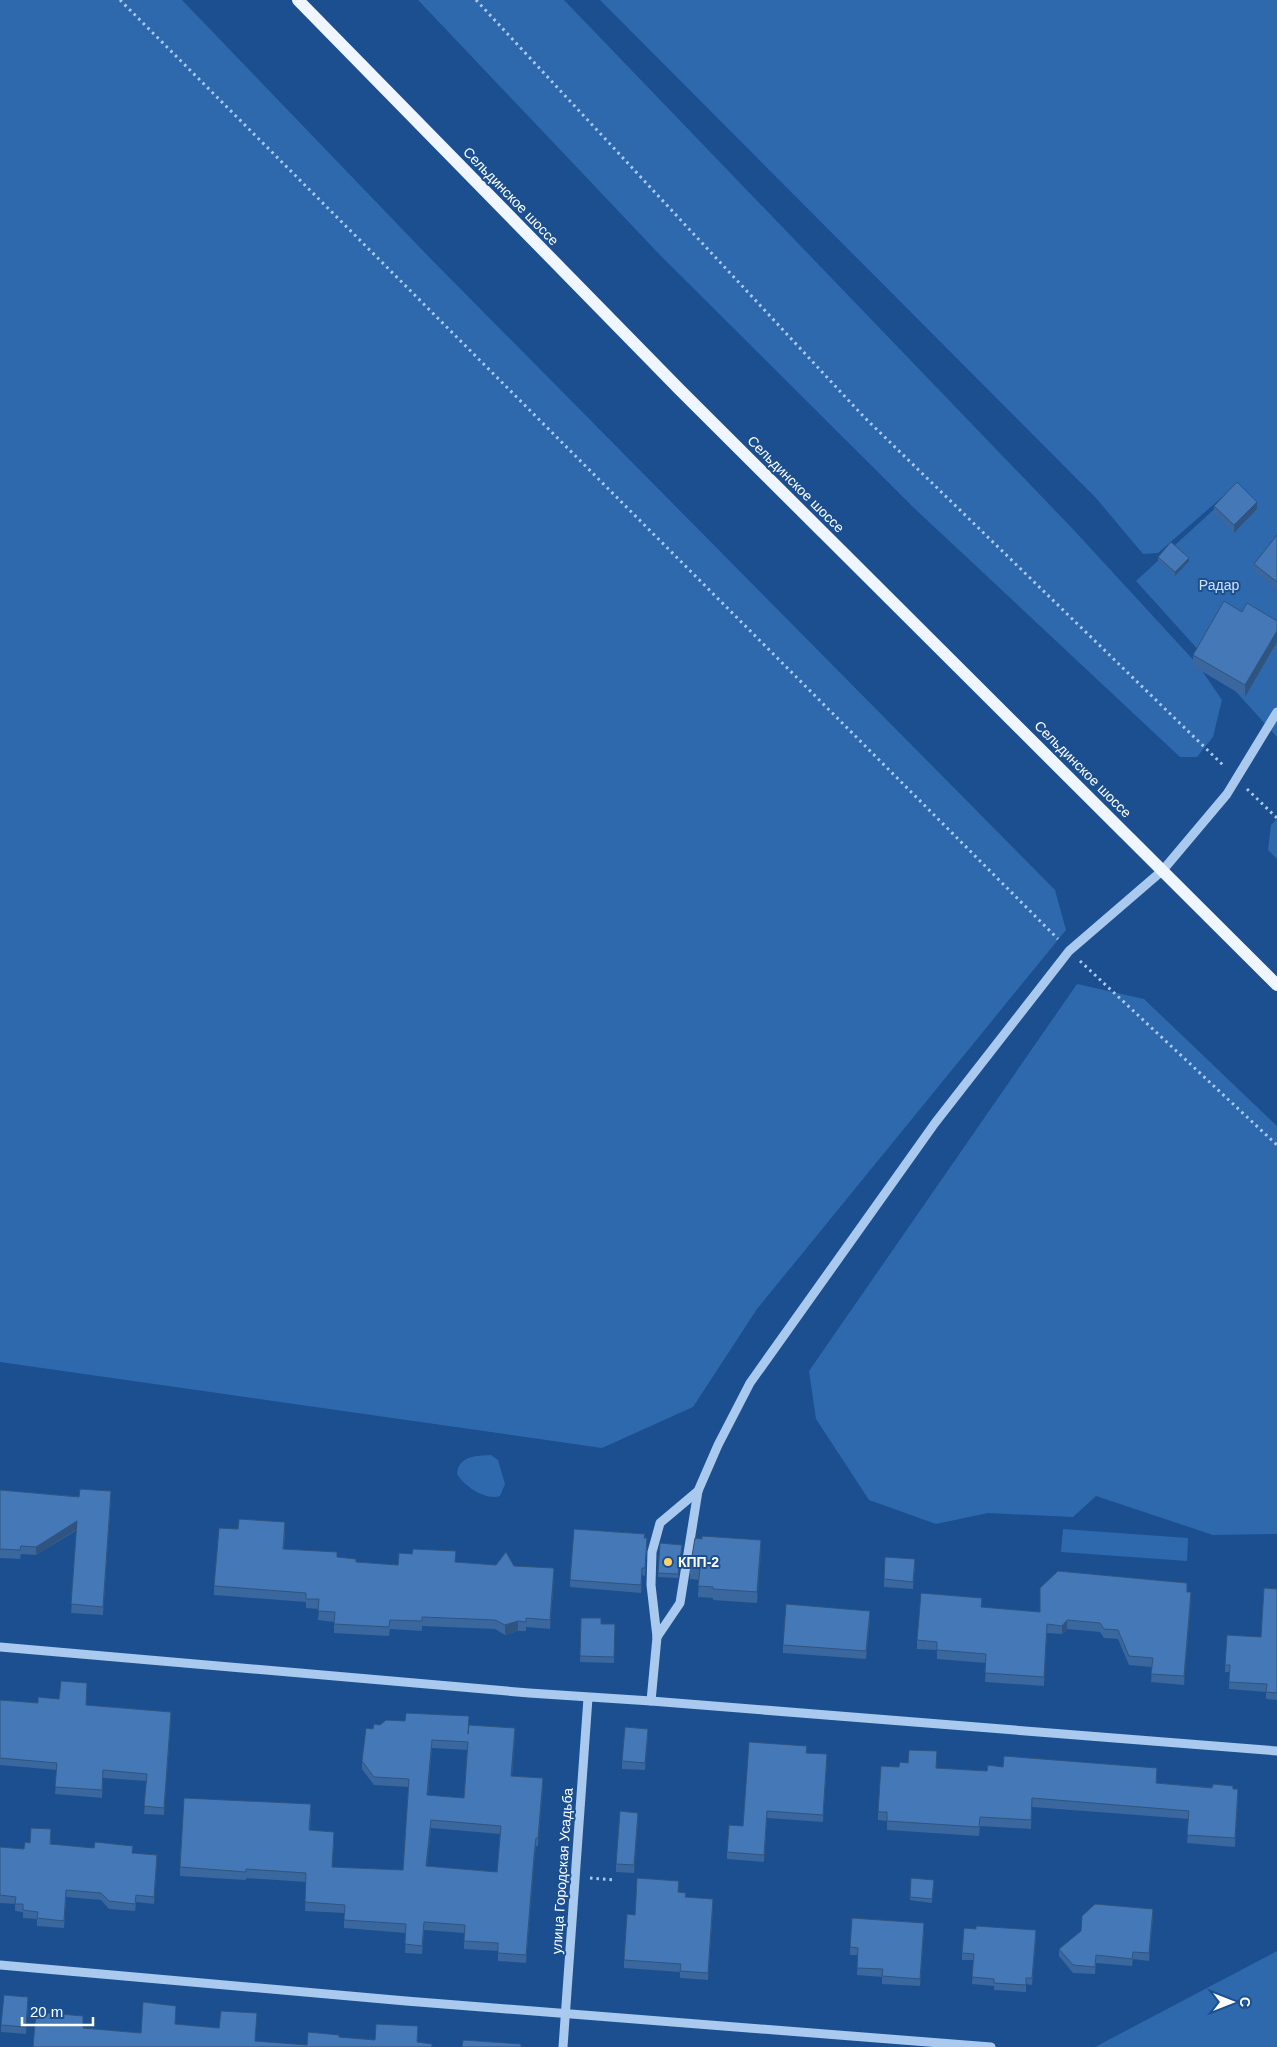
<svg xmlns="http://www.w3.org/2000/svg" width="1277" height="2047" viewBox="0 0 1277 2047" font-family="Helvetica,sans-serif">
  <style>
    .green { fill: #2e69ad }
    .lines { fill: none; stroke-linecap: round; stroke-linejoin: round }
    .path { stroke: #a9c9ee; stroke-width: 3; stroke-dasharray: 2.5 4; stroke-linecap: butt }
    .minor { stroke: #a9c9ee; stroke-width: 9 }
    .major { stroke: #f0f6ff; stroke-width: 12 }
    .wall { fill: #3a679d; fill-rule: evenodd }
    .shaded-wall { fill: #305480 }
    .building { fill: #4478b7; stroke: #305480; fill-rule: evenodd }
    .poi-dot { fill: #ffd166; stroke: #1b4f8f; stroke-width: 2 }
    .labels { text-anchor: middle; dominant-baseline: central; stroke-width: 4; stroke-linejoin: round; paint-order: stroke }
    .street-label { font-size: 14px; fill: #fff; stroke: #1b4f8f }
    .park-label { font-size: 14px; fill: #cfe3fa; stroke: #1b4f8f }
    .poi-label { font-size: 14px; font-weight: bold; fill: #fff; stroke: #1b4f8f; text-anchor: start }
  </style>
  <rect width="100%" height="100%" fill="#1b4f8f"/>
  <g class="green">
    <path d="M0 0H182L430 258 1055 890 1066 930 757 1309 693 1407 602 1448 0 1362Z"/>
    <path d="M418 0H564L1071 527 1198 665 1222 700 1213 737 1197 757H1180L914 508 659 254Z"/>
    <path d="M600 0H1277V737L1136 581 1235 490 1228 492 1158 553 1143 554 1096 498Z"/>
    <path d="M1277 819V859L1268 850 1271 825Z"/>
    <path d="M1077 984 1144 999 1277 1126V1534L1213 1535 1096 1496 1073 1517 988 1513 936 1524 869 1500 816 1419 809 1371Z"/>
    <path d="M491 1455 498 1460 505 1484 500 1496C486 1501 464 1486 457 1474 459 1455 476 1456 491 1455Z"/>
    <path d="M1063 1529 1188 1538 1187 1561 1061 1552Z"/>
    <path d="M1277 1951V2047H1095Z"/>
  </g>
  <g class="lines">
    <g class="path">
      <path d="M120 0 1058 939"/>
      <path d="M476 0 864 417 1225 767"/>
      <path d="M1247 789 1277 818"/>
      <path d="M1080 961 1277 1145"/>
      <path d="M590 1878 614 1880"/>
    </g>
    <g class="minor">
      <path d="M657 1637 680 1603 698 1491"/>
      <path d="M0 1647 529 1693 651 1701 1277 1751"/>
      <path d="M651 1701 657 1637 651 1585 652 1552 660 1523 698 1491 718 1445 750 1383 935 1123 1069 951 1163 870 1227 794 1277 712"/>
      <path d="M0 1965 406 2001 991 2047"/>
      <path d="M563 2047 588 1698"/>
    </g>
    <path class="major" d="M298 0 680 390 1277 985"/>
  </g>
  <g class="wall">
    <path d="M1214 506 1257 509 1234 533 1214 514Z"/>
    <path d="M1277 535V590L1254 571V564Z"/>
    <path d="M1158 557 1189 561 1175 576 1158 560Z"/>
    <path d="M1242 612 1277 621V642L1245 697 1193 666V655Z"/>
    <path d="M0 1490 111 1499 103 1615 71 1613 77 1530 36 1555 21 1554 20 1559 0 1558Z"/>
    <path d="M285 1532 284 1549 337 1557 356 1562 398 1565 456 1562 514 1566 554 1578 550 1629 526 1627V1631H518L505 1635 495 1629 422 1626V1631L390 1629 389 1636 334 1633V1622L318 1620 319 1609 306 1608V1602L214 1595V1586Z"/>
    <path d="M645 1538 647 1546 645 1576 642 1575 641 1593 570 1587V1580Z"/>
    <path d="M682 1549 678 1578 658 1577V1573Z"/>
    <path d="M761 1552 757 1603 713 1600V1598L698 1597 699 1580 690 1579V1568Z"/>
    <path d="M915 1566 913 1589 884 1587V1579Z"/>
    <path d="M1277 1589V1700L1266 1699V1692L1229 1689V1672H1225V1665L1261 1637Z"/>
    <path d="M1187 1592 1191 1601 1184 1685 1151 1682 1152 1667 1129 1665 1118 1639 1104 1638 1100 1632 1067 1629 1062 1634 1047 1633 1044 1686 985 1682 986 1663 937 1659V1650L917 1649V1640L982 1607 1040 1612Z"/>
    <path d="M581 1618 601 1624H615L614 1663 580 1662Z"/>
    <path d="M870 1619 866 1659 783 1653V1645Z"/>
    <path d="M87 1690 86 1705 171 1719 164 1815 144 1814 147 1781 103 1778 102 1798 55 1794 57 1770 0 1765V1700L38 1703 59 1699Z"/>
    <path d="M380 1725H469L515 1737 512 1776 543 1787 538 1846H536L534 1864 526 1963 498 1961V1951L464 1949V1933L424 1930 422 1954 405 1953 406 1933 344 1928V1913L305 1911 306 1882 246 1878V1880L180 1876V1867L311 1813 310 1830 334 1840 332 1867 403 1870 409 1787 374 1785 362 1769V1761L373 1729ZM432 1748 467 1750 464 1798 428 1795ZM431 1828 500 1834 497 1872 427 1866Z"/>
    <path d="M648 1736 645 1770 622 1769V1761Z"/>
    <path d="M807 1753 827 1761 823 1822 767 1818 764 1862 727 1859V1852L743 1826Z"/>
    <path d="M937 1760 936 1768 987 1771 1157 1776V1783L1233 1789 1238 1798 1235 1847 1187 1843 1189 1819 1032 1807 1031 1829 980 1826 979 1836 887 1830V1821L878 1820V1812L899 1767 908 1763Z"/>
    <path d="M638 1820 634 1873 616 1872V1864Z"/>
    <path d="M51 1837V1844L133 1853 157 1862 154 1904 136 1902 135 1911 109 1909 101 1900 66 1897 64 1928 37 1926V1919L23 1918V1912L15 1911V1904L0 1903V1847L24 1849 30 1843Z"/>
    <path d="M934 1880 932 1903 910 1900V1897Z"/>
    <path d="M678 1892 686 1897 713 1907 708 1980 680 1978V1972L624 1968V1960L635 1915Z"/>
    <path d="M1153 1917 1149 1961 1133 1959 1132 1966 1096 1963 1095 1974 1073 1973 1059 1956V1949Z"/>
    <path d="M924 1930 920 1986 882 1984V1977L857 1975 858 1955H850V1947Z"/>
    <path d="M1036 1937 1032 1985 1026 1984V1992L994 1990V1986L972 1984 973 1960H962V1953Z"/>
    <path d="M28 2004 26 2034 1 2032V2025Z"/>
  </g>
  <g class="shaded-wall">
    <path d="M1257 502V509L1234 533V525Z"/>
    <path d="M1189 558V561L1175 576V572Z"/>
    <path d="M1277 631V642L1245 697V685Z"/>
    <path d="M111 1491V1499L103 1615V1607Z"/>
    <path d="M77 1521V1529L36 1555V1547Z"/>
    <path d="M761 1540V1552L757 1603V1592Z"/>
    <path d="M554 1568V1578L550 1629V1620Z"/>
    <path d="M1191 1592V1601L1184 1685V1676Z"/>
    <path d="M870 1611V1619L866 1659V1651Z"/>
    <path d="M1067 1620V1629L1062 1634V1626Z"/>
    <path d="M518 1621V1631L505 1635V1625Z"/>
    <path d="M1047 1624V1633L1044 1686V1677Z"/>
    <path d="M171 1712V1719L164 1815V1808Z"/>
    <path d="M515 1728V1737L511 1784V1776Z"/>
    <path d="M648 1729V1736L645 1770V1763Z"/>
    <path d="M432 1740V1748L427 1803V1795Z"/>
    <path d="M827 1754V1761L823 1822V1815Z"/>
    <path d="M543 1778V1787L538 1846V1838Z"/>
    <path d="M1238 1789V1798L1235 1847V1838Z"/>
    <path d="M767 1811V1818L764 1862V1855Z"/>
    <path d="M638 1813V1820L634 1873V1865Z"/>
    <path d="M431 1820V1828L426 1874V1866Z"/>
    <path d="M536 1838V1846L534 1864 526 1963 534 1856Z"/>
    <path d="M157 1855V1862L154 1904V1897Z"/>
    <path d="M713 1899V1907L708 1980V1973Z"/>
    <path d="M1153 1909V1917L1149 1961V1953Z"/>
    <path d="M924 1923V1930L920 1986V1979Z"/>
  </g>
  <g class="building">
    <path d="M1237 482 1257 502 1234 525 1214 506Z"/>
    <path d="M1277 535V582L1254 564Z"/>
    <path d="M1171 542 1189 558 1175 572 1158 557Z"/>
    <path d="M1224 601 1242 612 1247 603 1277 621V631L1245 685 1193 655Z"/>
    <path d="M80 1489 111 1491 103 1607 71 1604 77 1521 36 1547 21 1546 20 1550 0 1549V1490L79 1497Z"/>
    <path d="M239 1519 285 1522 283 1549 337 1552V1557L356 1559V1562L398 1565 399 1553 412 1554 413 1549 456 1551 455 1562 496 1565 506 1552 514 1566 554 1568 550 1620 526 1618V1622L518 1621 505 1625 495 1620 422 1617V1621L390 1620 389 1627 334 1624 335 1612 318 1611 319 1599H306V1593L214 1586 219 1528 238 1529Z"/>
    <path d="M574 1529 645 1534 644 1538H647L645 1568H642L641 1585 570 1580Z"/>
    <path d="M702 1536 761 1540 757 1592 713 1589V1587L698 1586 700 1569 690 1568 695 1538 702 1539Z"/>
    <path d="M660 1543 682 1545 678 1574 658 1573Z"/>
    <path d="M885 1557 915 1559 913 1582 884 1579Z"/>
    <path d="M1058 1571 1187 1583V1592H1191L1184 1676 1151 1674 1153 1658 1129 1656 1118 1630 1104 1629 1100 1623 1067 1620 1062 1626 1047 1624 1044 1677 985 1673 986 1654 937 1650V1642L917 1640 921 1593 982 1598 981 1607 1040 1612V1588Z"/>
    <path d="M1264 1588 1277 1589V1693L1266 1692 1267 1684 1229 1682 1230 1665H1225L1227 1635 1261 1637Z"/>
    <path d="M786 1604 870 1611 866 1651 783 1645Z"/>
    <path d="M581 1618H601V1624H615L614 1657 580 1656Z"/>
    <path d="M61 1681 87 1683 86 1705 171 1712 164 1808 144 1806 147 1774 103 1770 102 1790 55 1787 57 1763 0 1758V1700L38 1703V1697L59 1699Z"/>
    <path d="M406 1713 469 1716 468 1734 469 1725 515 1728 511 1776 543 1778 538 1838H536L534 1856 526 1955 498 1953V1943L464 1941 465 1925 424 1922 422 1946 405 1944 406 1924 344 1920 345 1905 305 1902 306 1873 246 1869V1872L180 1867 184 1798 311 1804 309 1830 334 1832 332 1867 403 1870 409 1779 374 1777 362 1761 366 1728 373 1729 374 1724 380 1725 386 1720 405 1721ZM432 1740 468 1742 464 1798 427 1795ZM431 1820 501 1826 497 1872 426 1866Z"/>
    <path d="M625 1727 648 1729 645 1763 622 1761Z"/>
    <path d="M749 1742 807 1746 806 1753 827 1754 823 1815 767 1811 764 1855 727 1852 729 1825 743 1826Z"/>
    <path d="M909 1750 937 1751 936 1768 987 1771 988 1765 1003 1767 1004 1756 1157 1768 1156 1783 1212 1788 1213 1784 1233 1786V1789H1238L1235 1838 1187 1835 1189 1811 1032 1798 1031 1820 980 1817 979 1827 887 1821V1812H878L881 1766 899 1767 900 1762 908 1763Z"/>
    <path d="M620 1811 638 1813 634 1865 616 1864Z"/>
    <path d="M31 1828 51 1829 50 1844 94 1848 95 1842 133 1846 132 1853 157 1855 154 1897 136 1895 135 1904 109 1901 101 1893 66 1890 64 1921 37 1918 38 1912 23 1910V1904H15L16 1897 0 1895V1847L24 1849 25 1842 30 1843Z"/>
    <path d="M637 1878 679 1881 678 1892 686 1893 685 1897 713 1899 708 1973 680 1971 681 1964 624 1960 627 1914 635 1915Z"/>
    <path d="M911 1878 934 1880 932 1899 910 1897Z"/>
    <path d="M1095 1904 1153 1909 1149 1953 1133 1952 1132 1959 1096 1955 1095 1967 1073 1965 1059 1949 1081 1931 1082 1916Z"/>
    <path d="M852 1918 924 1923 920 1979 882 1976 883 1969 857 1968 858 1948 850 1947Z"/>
    <path d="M976 1926 1036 1930 1032 1978H1026V1985L994 1983V1979L972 1977 974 1954 962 1953 964 1928 976 1929Z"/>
    <path d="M4 1995 28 1997 26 2027 1 2025Z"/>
    <path d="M143 2002 176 2006 175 2024 219 2028 221 2011 257 2013 255 2041 307 2045 308 2032 339 2035V2037L375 2040 376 2024 418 2026 417 2042 432 2044V2047H33L36 2012 83 2016V2028L141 2033Z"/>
    <path d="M463 2040 521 2044V2047H462Z"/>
  </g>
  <circle class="poi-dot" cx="668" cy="1562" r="5"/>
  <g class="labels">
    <g class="street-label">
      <text transform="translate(511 196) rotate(46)">Сельдинское шоссе</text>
      <text transform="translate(796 484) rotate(45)">Сельдинское шоссе</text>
      <text transform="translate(1083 769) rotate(45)">Сельдинское шоссе</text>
      <text transform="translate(562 1871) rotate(-86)">улица Городская Усадьба</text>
    </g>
    <g class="park-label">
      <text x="1219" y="585">Радар</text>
    </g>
    <g class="poi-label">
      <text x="678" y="1562">КПП-2</text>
    </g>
  </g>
  <g transform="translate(1232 2002) rotate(90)" stroke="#1b4f8f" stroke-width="4" paint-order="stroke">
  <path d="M0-4L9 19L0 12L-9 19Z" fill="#ffffff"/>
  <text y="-8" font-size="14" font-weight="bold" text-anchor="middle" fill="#ffffff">С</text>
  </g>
  <path d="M22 2017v8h71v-8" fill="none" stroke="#ffffff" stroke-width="2.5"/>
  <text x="30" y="2017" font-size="15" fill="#ffffff" stroke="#1b4f8f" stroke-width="4" paint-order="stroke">20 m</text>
</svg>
